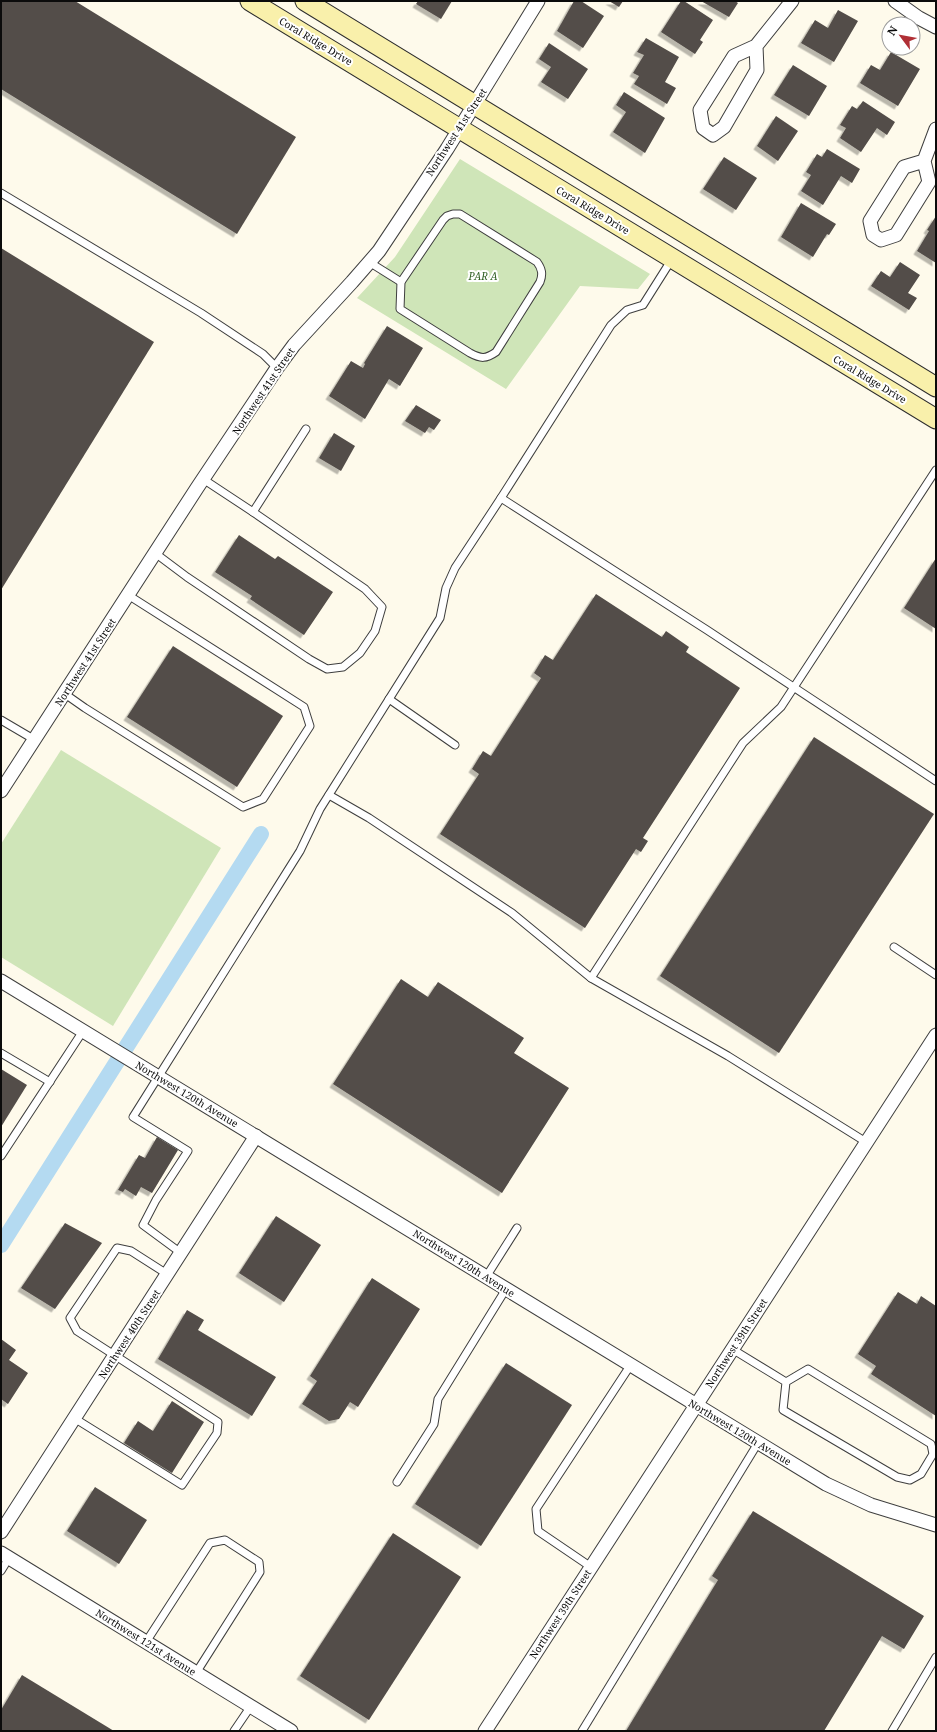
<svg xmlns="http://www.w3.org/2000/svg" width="937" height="1732" viewBox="0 0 937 1732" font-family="'Noto Serif',serif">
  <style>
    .green { fill: #cfe5b8 }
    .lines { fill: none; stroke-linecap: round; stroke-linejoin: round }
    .canal { stroke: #b4daf1; stroke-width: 16 }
    .building { fill: #534d49; filter: url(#shadow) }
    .lane-casing { stroke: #3e3e3e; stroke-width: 9 }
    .street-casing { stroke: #3e3e3e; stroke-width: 15 }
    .secondary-casing { stroke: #2d2d2d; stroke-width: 21 }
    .lane { stroke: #fff; stroke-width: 7 }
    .street { stroke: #fff; stroke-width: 13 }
    .secondary { stroke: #f9f0ab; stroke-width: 19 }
    .labels { text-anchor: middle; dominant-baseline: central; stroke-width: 4; stroke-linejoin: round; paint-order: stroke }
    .street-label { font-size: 10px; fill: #0b0b0b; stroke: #fff }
    .park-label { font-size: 10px; font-style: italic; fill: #2e5d21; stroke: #fff }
  </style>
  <defs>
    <filter id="shadow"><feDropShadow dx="-3.5" dy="3.5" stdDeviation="0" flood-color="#0004"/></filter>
  </defs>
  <rect width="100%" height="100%" fill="#fefaeb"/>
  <g class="green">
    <path d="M460 159 650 274 638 289 580 286 506 389 357 298 395 257Z"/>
    <path d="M61 750 221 848 113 1026 1 957V844Z"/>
  </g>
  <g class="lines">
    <path class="canal" d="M1 1245 261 834"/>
  </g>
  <g class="building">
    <path d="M1 1H75L296 137 237 234 1 89Z"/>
    <path d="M418 1H452L441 19 416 4Z"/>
    <path d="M574 1H581L604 16 583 48 557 31Z"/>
    <path d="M609 1H623L619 7Z"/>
    <path d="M681 1H684L713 20 700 40 703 42 695 54 661 32Z"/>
    <path d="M701 1H735L738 3 729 17Z"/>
    <path d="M838 10 858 21 834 62 801 43 815 20 828 28Z"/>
    <path d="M646 38 679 57 665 82 676 88 667 104 634 84 639 76 633 73 644 55 637 52Z"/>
    <path d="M549 43 588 69 568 99 541 82 551 67 539 59Z"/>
    <path d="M891 52 920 69 898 106 860 83 871 65 880 70Z"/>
    <path d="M793 65 827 86 809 116 774 95Z"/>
    <path d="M624 92 665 118 645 153 613 132 626 112 616 105Z"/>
    <path d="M863 101 895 122 887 135 877 128 861 152 840 138 846 128 840 125 852 106 857 109Z"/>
    <path d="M776 116 798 131 778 161 757 146Z"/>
    <path d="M827 149 860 169 852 183 841 176 823 205 801 191 811 175 806 172 817 154 822 157Z"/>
    <path d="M724 157 757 178 736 210 703 189Z"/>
    <path d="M801 203 836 224 829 235 827 234 813 257 781 237Z"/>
    <path d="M936 216V263L917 251 929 231 927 230Z"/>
    <path d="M1 248 154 342 1 590Z"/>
    <path d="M900 262 920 275 908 293 917 298 909 310 871 286 881 271 890 277Z"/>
    <path d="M387 326 423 348 400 386 389 379 365 419 329 396 351 361 363 368 365 364 364 363Z"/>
    <path d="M416 405 441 420 434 430 429 427 425 433 405 421Z"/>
    <path d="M334 433 355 446 341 471 319 458Z"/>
    <path d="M239 535 275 559 278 556 333 592 304 635 250 599 252 596 215 572Z"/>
    <path d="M936 558V629L904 608Z"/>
    <path d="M596 594 662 637 666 631 689 647 686 652 740 688 643 838 648 841 641 852 636 849 585 928 440 834 479 774 472 769 483 751 491 756 541 678 534 673 545 655 553 660Z"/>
    <path d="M173 646 283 716 237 787 127 717Z"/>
    <path d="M814 737 934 814 779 1053 660 976Z"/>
    <path d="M401 979 428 997 438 982 524 1038 514 1053 569 1088 502 1193 333 1084Z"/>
    <path d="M1 1069 27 1085 1 1127Z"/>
    <path d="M157 1137 178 1150 152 1193 141 1187 136 1196 125 1189 123 1192 118 1190 139 1155 145 1158Z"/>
    <path d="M276 1216 321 1245 284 1302 239 1273Z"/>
    <path d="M65 1223 102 1243 55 1309 21 1288Z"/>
    <path d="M372 1278 420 1309 358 1407 350 1402 339 1419 329 1421 302 1404 317 1381 310 1376Z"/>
    <path d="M898 1292 917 1304 921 1296 936 1306V1416L871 1374 876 1366 858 1354Z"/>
    <path d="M187 1310 204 1320 198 1330 276 1377 252 1416 158 1359Z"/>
    <path d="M1 1339 16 1350 9 1360 28 1373 8 1404 1 1399Z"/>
    <path d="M506 1363 572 1405 481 1546 415 1504Z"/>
    <path d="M172 1401 204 1422 172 1473 124 1443 138 1421 153 1431Z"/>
    <path d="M95 1487 147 1520 119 1564 67 1531Z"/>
    <path d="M753 1511 924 1616 904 1649 882 1636 824 1731H626L718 1580 712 1576Z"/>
    <path d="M393 1533 461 1577 369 1720 300 1676Z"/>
    <path d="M22 1675 114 1731H1V1710Z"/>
  </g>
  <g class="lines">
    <g class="lane-casing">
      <g id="lane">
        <path d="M1 193 201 313 263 354 277 368"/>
        <path d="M453 214H460L537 262C542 269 543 274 540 282L496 352C486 359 481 359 470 353L400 309 401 282 443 220 447 216Z"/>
        <path d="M369 262 401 282"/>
        <path d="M203 479 253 512 306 429"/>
        <path d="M501 498 707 630 936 781"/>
        <path d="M155 553 187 577 309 659 327 669 343 667 360 653 375 631 382 607 365 589 253 512"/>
        <path d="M65 694 85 708 243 807 263 799 310 726 304 707 128 595"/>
        <path d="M389 699 455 745"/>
        <path d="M1 720 35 740"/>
        <path d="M329 795 369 818 512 913 591 978 728 1056 866 1142"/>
        <path d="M894 947 936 975"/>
        <path d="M591 978 743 743 781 707 936 470"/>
        <path d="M1 1053 50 1082"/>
        <path d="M1 1156 83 1031"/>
        <path d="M181 1253 143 1225 156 1200 188 1151 133 1117 300 851 320 809 440 618 446 588 455 568 501 498 611 325 627 310 643 305 672 259"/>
        <path d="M486 1277 517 1228"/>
        <path d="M732 1349 786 1382 808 1369 931 1444 933 1454 921 1474 910 1480 897 1477 783 1410 786 1382"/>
        <path d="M74 1418 182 1485 217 1433 218 1422 77 1331 70 1318 117 1248 131 1251 167 1274"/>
        <path d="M397 1482 434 1424 438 1399 506 1289"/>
        <path d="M591 1567 538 1531 536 1509 630 1366"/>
        <path d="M1 1571 9 1558"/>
        <path d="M146 1642 210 1543 225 1540 259 1562 260 1572 196 1673"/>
        <path d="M234 1731 251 1706"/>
        <path d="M582 1731 758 1443"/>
        <path d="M892 1731 936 1657"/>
      </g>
    </g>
    <g class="street-casing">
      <g id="street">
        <path d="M895 1 919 18 936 27"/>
        <path d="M756 46 757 70 724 127 713 135 703 128 700 110 734 56 756 46 792 1"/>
        <path d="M924 161 904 167 870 221 873 235 881 240 896 235 929 182 924 161 936 129"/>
        <path d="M1 791 197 488 277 368 294 345 352 282 379 251 447 149 538 1"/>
        <path d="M1 981 826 1484 871 1505 936 1525"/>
        <path d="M1 1532 256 1136"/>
        <path d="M1 1553 291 1731"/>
        <path d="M485 1731 936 1035"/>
      </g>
    </g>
    <g class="secondary-casing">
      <g id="secondary">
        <path d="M250 1 936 419"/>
        <path d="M305 1 936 387"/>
      </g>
    </g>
    <use href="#lane" class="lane"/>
    <use href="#street" class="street"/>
    <use href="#secondary" class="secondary"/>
  </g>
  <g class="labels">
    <g class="street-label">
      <text transform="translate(316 41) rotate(31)">Coral Ridge Drive</text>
      <text transform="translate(456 132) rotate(-57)">Northwest 41st Street</text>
      <text transform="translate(593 210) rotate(31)">Coral Ridge Drive</text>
      <text transform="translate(870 379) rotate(31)">Coral Ridge Drive</text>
      <text transform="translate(263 391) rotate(-56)">Northwest 41st Street</text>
      <text transform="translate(85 662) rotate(-57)">Northwest 41st Street</text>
      <text transform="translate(187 1094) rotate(31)">Northwest 120th Avenue</text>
      <text transform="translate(464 1263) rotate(32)">Northwest 120th Avenue</text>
      <text transform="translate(129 1334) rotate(-57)">Northwest 40th Street</text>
      <text transform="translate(736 1343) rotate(-57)">Northwest 39th Street</text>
      <text transform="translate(740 1432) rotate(31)">Northwest 120th Avenue</text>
      <text transform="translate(560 1614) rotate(-57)">Northwest 39th Street</text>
      <text transform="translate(146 1642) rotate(32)">Northwest 121st Avenue</text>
    </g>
    <g class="park-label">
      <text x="483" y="276">PAR A</text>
    </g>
  </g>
  <rect width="937" height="1732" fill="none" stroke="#0b0b0b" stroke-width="4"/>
  <g transform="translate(901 36) rotate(302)"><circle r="19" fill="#ffffff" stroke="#9d9d9d"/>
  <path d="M0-3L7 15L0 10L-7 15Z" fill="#b02f35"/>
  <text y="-6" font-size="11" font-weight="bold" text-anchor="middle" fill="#0b0b0b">N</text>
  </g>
</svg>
